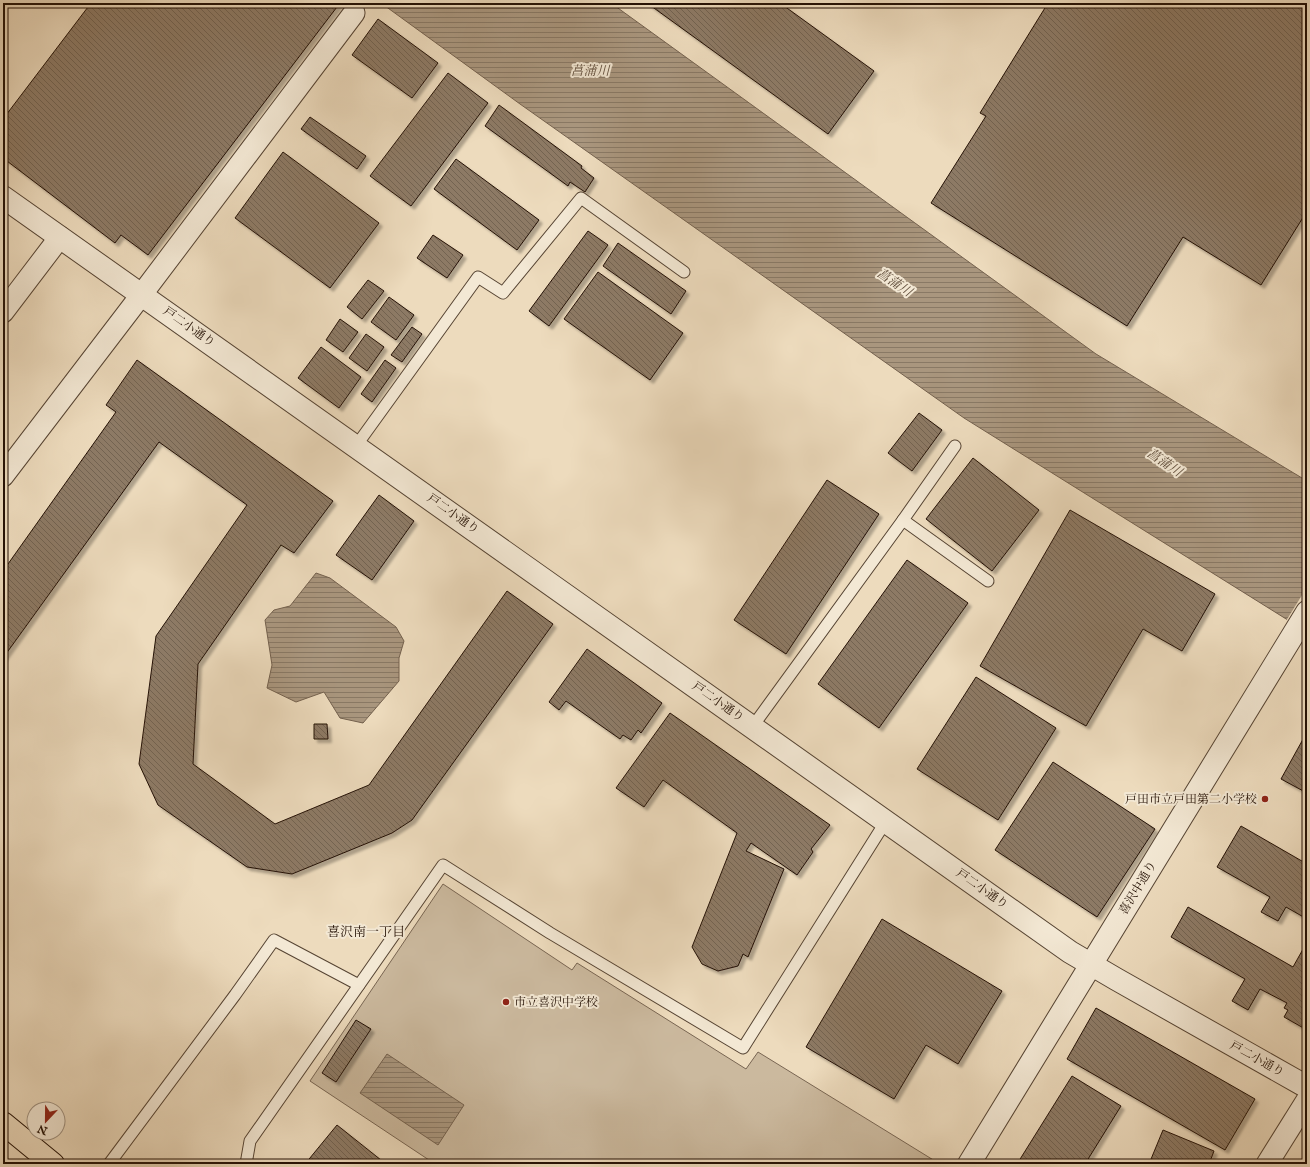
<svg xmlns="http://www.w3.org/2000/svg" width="1310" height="1167" viewBox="0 0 1310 1167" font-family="'IM FELL English','Noto Serif JP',serif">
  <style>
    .grass { fill: #cbb99e; stroke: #786552 }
    .water { fill: url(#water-rules); stroke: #74614e }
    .pier { fill: #eddbbd }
    .building { fill: url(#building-back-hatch); stroke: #241105; filter: url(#shadow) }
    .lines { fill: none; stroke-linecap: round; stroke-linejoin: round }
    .service-casing { stroke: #564433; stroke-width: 13 }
    .minor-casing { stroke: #564433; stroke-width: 23 }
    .tertiary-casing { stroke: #564433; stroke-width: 24 }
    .primary-casing { stroke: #241105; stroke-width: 24 }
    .service { stroke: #f3e8d4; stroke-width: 11 }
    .minor { stroke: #f3e8d4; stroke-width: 21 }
    .tertiary { stroke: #f3e8d4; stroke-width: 22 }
    .primary { stroke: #eddbbd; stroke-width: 22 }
    .poi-dot { fill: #8f2418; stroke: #f3e8d4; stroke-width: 1.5 }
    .labels { text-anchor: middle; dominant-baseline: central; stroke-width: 4; stroke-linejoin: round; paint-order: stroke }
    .street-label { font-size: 12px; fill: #241105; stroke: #f3e8d4 }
    .poi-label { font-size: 12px; fill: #241105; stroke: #f3e8d4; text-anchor: end }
    .water-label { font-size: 13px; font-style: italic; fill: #604d3b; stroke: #f3e8d4 }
    .neighbourhood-label { font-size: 13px; fill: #241105; stroke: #f3e8d4 }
  </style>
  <defs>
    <pattern id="water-rules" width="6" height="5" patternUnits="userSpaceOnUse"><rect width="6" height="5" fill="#a9967e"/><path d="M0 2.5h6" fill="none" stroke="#897965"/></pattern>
    <pattern id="building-back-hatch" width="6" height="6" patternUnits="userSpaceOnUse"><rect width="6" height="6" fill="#8d7a65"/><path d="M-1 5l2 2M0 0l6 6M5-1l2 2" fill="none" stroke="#736351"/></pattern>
    <filter id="shadow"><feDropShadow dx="3.5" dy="3.5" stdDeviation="1" flood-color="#0004"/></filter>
  </defs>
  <rect width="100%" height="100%" fill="#eddbbd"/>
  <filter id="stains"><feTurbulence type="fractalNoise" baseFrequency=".005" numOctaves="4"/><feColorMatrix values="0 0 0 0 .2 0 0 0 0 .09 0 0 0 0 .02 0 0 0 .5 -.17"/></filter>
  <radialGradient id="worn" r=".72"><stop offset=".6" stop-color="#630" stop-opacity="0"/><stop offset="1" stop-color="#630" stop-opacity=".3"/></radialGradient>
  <path class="grass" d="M443 884 572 970 577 963 746 1069 758 1052 935 1161 933 1164H435L310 1081Z"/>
  <g class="water">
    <path d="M381 3H611L1096 354 1307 481V632L964 418 520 104Z"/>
    <path d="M316 573 330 578 396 627 404 641 399 658V681L363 723 340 718 324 692 296 702 267 688 272 665 265 620 274 610 290 606Z"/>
    <path d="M387 1054 464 1105 438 1145 360 1093Z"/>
  </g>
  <path class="pier" d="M1307 587V634L1286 621Z"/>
  <g class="building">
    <path d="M91 3H340L148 255 121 235 115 243 3 158V119Z"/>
    <path d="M647 3H780L874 71 828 134Z"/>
    <path d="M1048 3H1307V211L1261 285 1183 237 1127 326 931 203 986 116 980 113Z"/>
    <path d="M378 19 438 63 412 98 352 55Z"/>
    <path d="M448 73 488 103 411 206 370 176Z"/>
    <path d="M499 105 582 166 581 168 594 178 585 192 570 182 568 186 485 126Z"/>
    <path d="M310 117 366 156 357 169 301 129Z"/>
    <path d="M283 152 379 223 330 288 235 218Z"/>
    <path d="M456 159 539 220 517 250 434 189Z"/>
    <path d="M588 231 608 245 549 326 529 311Z"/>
    <path d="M433 235 463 255 447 278 417 258Z"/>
    <path d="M618 243 686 291 671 314 603 266Z"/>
    <path d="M598 272 683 333 650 380 564 319Z"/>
    <path d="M368 280 384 291 362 319 347 307Z"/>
    <path d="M389 297 414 315 396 340 371 322Z"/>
    <path d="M340 319 358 332 343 352 326 340Z"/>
    <path d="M412 327 422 334 402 362 391 355Z"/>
    <path d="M366 334 384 347 367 371 349 358Z"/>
    <path d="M321 347 361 377 339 408 298 378Z"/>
    <path d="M137 360 333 501 294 553 281 545 198 664 193 764 275 824 369 785 507 591 553 624 412 820 392 833 292 874 247 867 158 805 139 764 156 636 247 505 159 442 3 658V571L116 412 106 405Z"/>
    <path d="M385 360 396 368 372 402 361 394Z"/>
    <path d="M919 413 942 430 912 471 888 453Z"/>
    <path d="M973 458 1039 510 992 571 926 519Z"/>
    <path d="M827 480 879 514 786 654 734 620Z"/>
    <path d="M379 495 414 521 372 580 336 555Z"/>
    <path d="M1070 510 1215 594 1182 651 1143 629 1086 726 980 666Z"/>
    <path d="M907 560 968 603 879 728 818 684Z"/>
    <path d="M587 649 662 703 641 733 638 730 631 740 623 735 620 739 566 701 559 710 549 702Z"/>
    <path d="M976 677 1056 728 998 820 917 769Z"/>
    <path d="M670 713 830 825 811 849 813 852 797 875 751 843 746 851 784 869 748 957 743 954 738 966 718 971 702 964 692 947 737 833 663 780 644 807 616 788Z"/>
    <path d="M314 724H327L328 739H314Z"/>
    <path d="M1307 732V793L1281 779Z"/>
    <path d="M1053 762 1155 829 1097 917 995 850Z"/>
    <path d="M1241 826 1307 864V919L1286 907 1278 921 1261 912 1270 897 1217 867Z"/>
    <path d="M1188 907 1293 967 1307 942V975L1306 977 1307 978V1030L1284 1017 1288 1010 1284 1008 1287 1003 1260 989 1248 1010 1232 1001 1245 979 1171 937Z"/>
    <path d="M882 919 1002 991 958 1064 926 1045 894 1099 806 1047Z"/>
    <path d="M1096 1008 1255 1099 1225 1150 1067 1059Z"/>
    <path d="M356 1020 371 1029 336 1082 322 1073Z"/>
    <path d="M1072 1076 1121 1106 1085 1164H1017Z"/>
    <path d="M337 1125 386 1164H305Z"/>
    <path d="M1163 1130 1214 1151 1209 1164H1149Z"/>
  </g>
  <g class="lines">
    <g class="service-casing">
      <g id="service">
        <path d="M356 446 478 277 503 293 581 198 684 272"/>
        <path d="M903 520 988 581"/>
        <path d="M753 726 903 520 955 446"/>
        <path d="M109 1164 235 995 274 940 359 985"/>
        <path d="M246 1164 250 1141 443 865 550 933 743 1048 886 821"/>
      </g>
    </g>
    <g class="minor-casing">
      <g id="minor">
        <path d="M3 312 60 237"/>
        <path d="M3 476 142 294 354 13"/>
        <path d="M1267 1164 1307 1100"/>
      </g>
    </g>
    <g class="tertiary-casing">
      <g id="tertiary">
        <path d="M3 197 1070 952 1116 979 1307 1087"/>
        <path d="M969 1164 1307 612"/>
      </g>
    </g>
    <g class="primary-casing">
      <path id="primary" d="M3 1123 53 1164"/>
    </g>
    <use href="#service" class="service"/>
    <use href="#minor" class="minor"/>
    <use href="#tertiary" class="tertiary"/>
    <use href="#primary" class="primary"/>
  </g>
  <g class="poi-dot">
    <circle cx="1265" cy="799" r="4"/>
    <circle cx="506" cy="1002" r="4"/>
  </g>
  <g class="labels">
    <g class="street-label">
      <text transform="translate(189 327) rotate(35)">戸二小通り</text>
      <text transform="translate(453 514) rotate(35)">戸二小通り</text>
      <text transform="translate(718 702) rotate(35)">戸二小通り</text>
      <text transform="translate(1138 888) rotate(-59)">喜沢中通り</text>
      <text transform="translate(982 889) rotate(35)">戸二小通り</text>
      <text transform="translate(1257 1059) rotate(29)">戸二小通り</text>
    </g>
    <g class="poi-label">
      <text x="1257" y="799">戸田市立戸田第二小学校</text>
      <text x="514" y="1002" text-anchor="start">市立喜沢中学校</text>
    </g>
    <g class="water-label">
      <text x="590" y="71">菖蒲川</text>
      <text transform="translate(894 283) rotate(34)">菖蒲川</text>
      <text transform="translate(1164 463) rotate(34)">菖蒲川</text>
    </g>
    <g class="neighbourhood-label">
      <text x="366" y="932">喜沢南一丁目</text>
    </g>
  </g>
  <rect width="1310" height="1167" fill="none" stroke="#eddbbd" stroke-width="16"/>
  <rect x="4" y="4" width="1302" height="1159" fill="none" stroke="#241105" stroke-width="2"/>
  <rect x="8" y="8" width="1294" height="1151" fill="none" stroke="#241105"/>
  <g transform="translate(46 1121) rotate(202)"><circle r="19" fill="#f3e8d4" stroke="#a09281"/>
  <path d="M0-3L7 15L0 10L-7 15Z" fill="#8f2418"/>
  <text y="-6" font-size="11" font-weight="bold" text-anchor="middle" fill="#241105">N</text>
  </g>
  <rect width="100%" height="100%" filter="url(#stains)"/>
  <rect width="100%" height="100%" fill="url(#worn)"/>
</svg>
